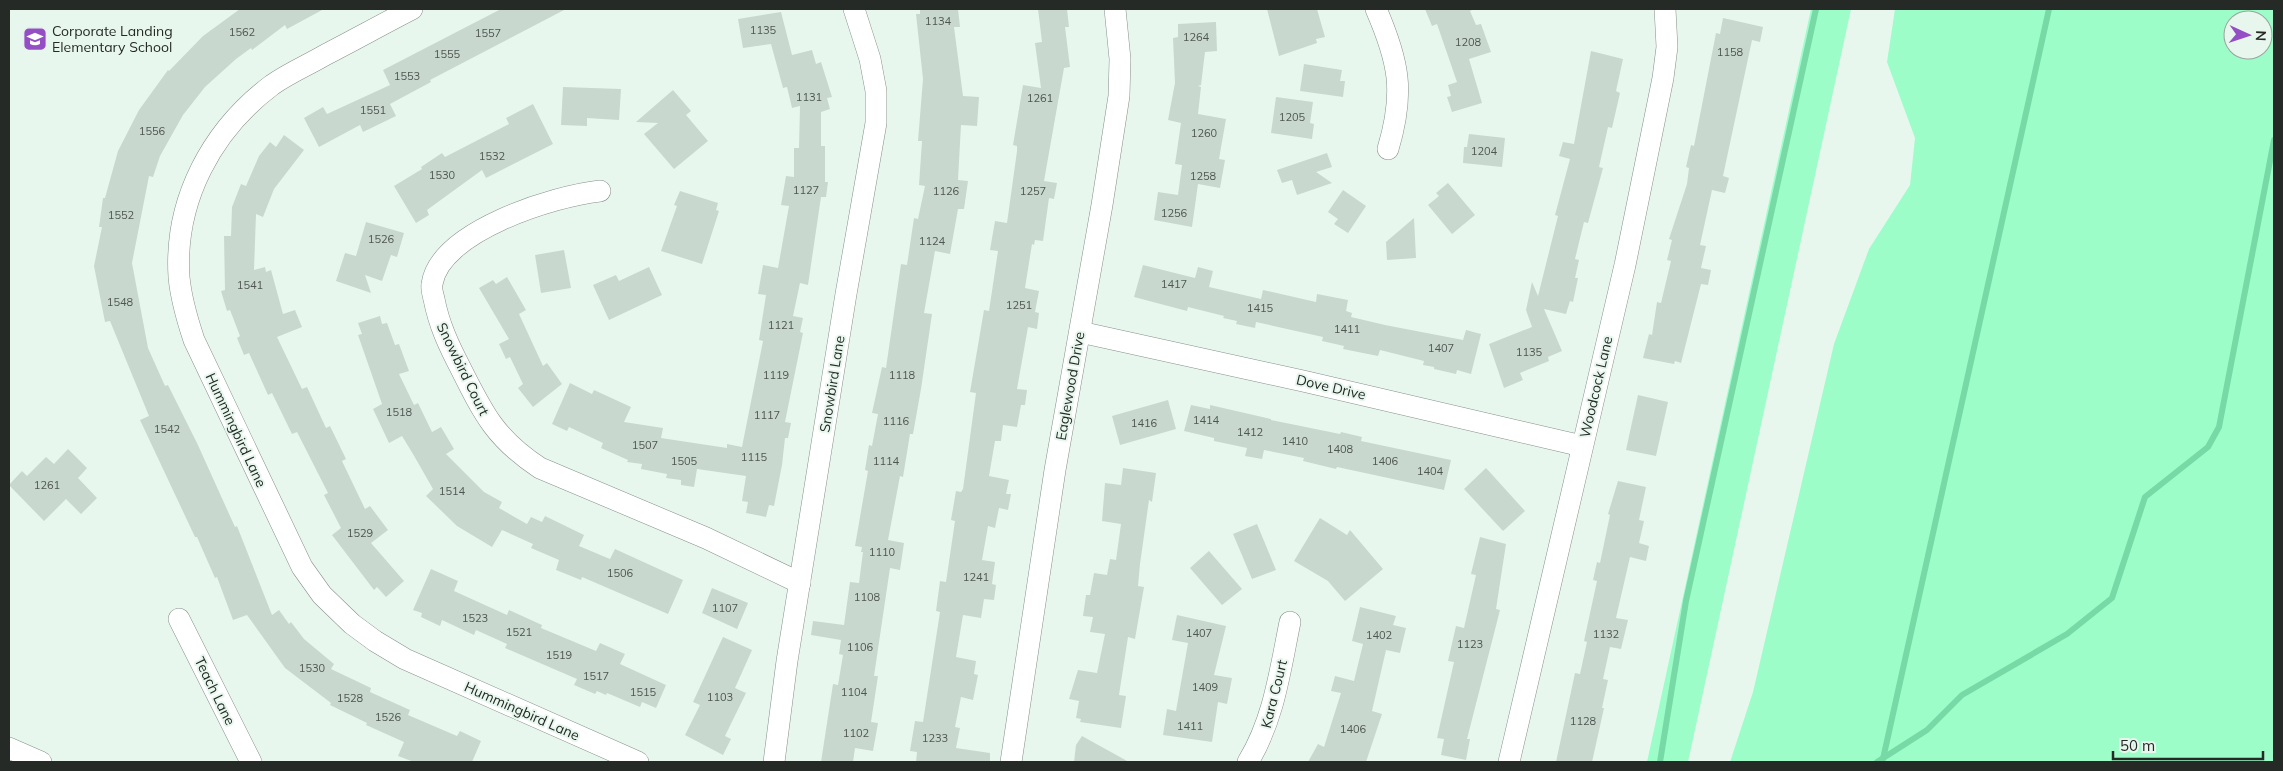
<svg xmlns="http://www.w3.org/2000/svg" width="2283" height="771" viewBox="0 0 2283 771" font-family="Mulish,sans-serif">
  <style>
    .green { fill: #9cfdc8; fill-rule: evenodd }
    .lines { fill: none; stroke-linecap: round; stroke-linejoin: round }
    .stream { stroke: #77daa6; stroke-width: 6 }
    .building { fill: #c9d8cf }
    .street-casing { stroke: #849189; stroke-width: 22 }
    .street { stroke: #fff; stroke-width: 21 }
    .labels { text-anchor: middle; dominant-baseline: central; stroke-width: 4; stroke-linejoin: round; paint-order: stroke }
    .number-label { font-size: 11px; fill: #4e5651 }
    .poi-label { font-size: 14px; fill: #252a27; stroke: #e8f7ee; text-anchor: start }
    .street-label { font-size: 14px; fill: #252a27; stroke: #e8f7ee }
  </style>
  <rect width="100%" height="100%" fill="#e8f7ee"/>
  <g class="green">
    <path d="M1811 9H1851L1688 762H1647Z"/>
    <path d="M1895 9H2274V762H1730L1753 692 1834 344 1869 249 1910 185 1915 138 1887 62ZM2233 20H2263V50H2233Z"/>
  </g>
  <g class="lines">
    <g class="stream">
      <path d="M1883 759 2049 9"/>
      <path d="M1660 762 1686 601 1816 9"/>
      <path d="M1877 762 1927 730 1962 695 2067 634 2112 598 2145 497 2208 447 2219 427 2274 140"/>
    </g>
  </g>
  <g class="building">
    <path d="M240 9H324L287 29 285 25 252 50 251 48 236 59 205 87 183 115 160 156 153 177 149 176 132 263 148 348 165 386 168 385 197 443 235 527 237 526 272 615 279 610 289 624 291 622 304 639 334 664 331 669 371 688 370 692 410 710 408 715 457 736 460 731 481 741 472 762H414L398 756 404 742 366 725 367 723 330 705 331 703 285 668 247 615 233 620 217 577 215 578 197 537H195L140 420 149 416 110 321 105 322 94 266 102 227H99L103 198H105L118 151 139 110 168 70 169 71 203 36Z"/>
    <path d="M501 9H566L430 80 431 82 390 104 396 116 363 132 360 125 319 147 304 118 323 107 327 114 390 85 383 70Z"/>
    <path d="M920 9H958L960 27H954L963 96 979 97 977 126 961 125 958 180 968 181 964 209H958L950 254 935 251 924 313 932 314 921 389 913 434H910L903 477 900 476 888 540 904 543 900 570 890 568 874 676H878L871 722 878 723 873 751 855 748 853 762H821L833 684 838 685 843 655 839 654 841 640 811 635 813 621 844 625 850 582 859 583 863 552H861L862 547 855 546 868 471 865 470 869 445 872 446 878 414 872 413 882 367 886 368 901 264 907 265 914 218 918 219 925 186 919 185 922 141H918L923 79 916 14H920Z"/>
    <path d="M1038 9H1067L1069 27H1065L1070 67 1064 68 1044 181 1057 183 1054 199 1049 198 1043 241 1035 240 1034 245 1032 244 1025 288 1039 291 1035 312 1039 313 1037 329 1028 327 1017 389 1027 390 1025 405H1021L1017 427 1003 425 1001 441H995L989 476 1009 480 1006 494H1011L1008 510 999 508 995 528 988 526 982 560 995 562 992 584 996 585 994 600 984 599 981 618 963 615 956 657 976 661 974 674 978 675 973 700 961 697 955 727 960 728 956 748 990 753V762H916L917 752 910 751 915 721 923 722 940 612 936 611 940 581 946 582 955 521 951 520 956 491 961 492 963 489 976 393 970 392 984 310 989 311 998 251 990 250 995 221 1007 223 1017 151V146L1013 145 1023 85 1041 88 1035 43 1042 42Z"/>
    <path d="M1267 9H1317L1325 37 1316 39 1317 43 1279 56Z"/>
    <path d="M1425 9H1474L1470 11 1476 25 1481 24 1491 52 1469 59 1482 103 1452 112 1447 97 1451 96 1448 85 1457 82 1437 24 1432 26Z"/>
    <path d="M781 12 792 55 812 50 816 64 821 62 832 97 827 98 830 109 821 112V146H825V182H828L826 197H821L808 285 800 283 793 316 803 318 800 332 803 333 785 422 791 423 788 438H785L782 465 774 506 769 505 766 517 746 513 748 502 742 501 746 476 697 469 694 487 681 485V480L666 478 667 474 641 469 642 464 627 462 628 460 601 448 603 443 569 427 567 431 552 424 570 383 592 394 594 390 631 407 624 422 663 428 661 438 727 448V444L742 447 763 341 759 340 766 295 758 294 763 265 778 268 789 206 781 205 786 176 794 177V148H799L800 106 792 108 787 87 783 88 771 44 743 48 738 19Z"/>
    <path d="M1723 18 1763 27 1760 42 1752 40 1723 176 1729 178 1725 193 1712 190 1700 245 1706 246 1701 268 1711 270 1708 285 1701 284 1681 363 1675 361 1674 364 1643 358 1649 334 1652 335 1657 302 1661 303 1671 261 1667 260 1672 240 1669 239 1687 184 1689 168 1686 167 1691 145 1694 146 1716 33 1720 34Z"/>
    <path d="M1216 22 1217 51 1205 52 1201 85 1198 86 1201 87 1198 114 1226 119 1219 159 1225 160 1220 188 1198 184 1192 227 1154 220 1158 192 1178 195 1182 165 1175 164 1181 123 1168 120 1175 83 1173 38 1178 37V24Z"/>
    <path d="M1591 51 1623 59 1616 91 1620 93 1612 128 1608 127 1599 167 1603 168 1588 223 1584 222 1575 259 1579 260 1575 278H1578L1573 302 1570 301 1566 314 1544 309 1562 351 1548 357 1549 361 1520 373 1523 380 1504 388 1489 344 1532 327 1526 310 1532 282 1538 296 1558 216 1555 215 1570 159 1559 156 1563 142 1574 144Z"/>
    <path d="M1304 64 1342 70 1340 81H1345L1343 97 1300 91Z"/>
    <path d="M563 87 621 89 619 120 587 118V126L561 125Z"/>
    <path d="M673 90 691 111 686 115 708 141 674 169 644 134 658 123 636 122Z"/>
    <path d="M1276 97 1313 102 1310 123 1314 124 1312 139 1271 133Z"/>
    <path d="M533 104 553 144 486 178 482 170 427 210 429 215 416 223 394 186 422 169 421 167 442 153 445 157 509 124 506 118Z"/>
    <path d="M1469 134 1505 138 1502 167 1463 163 1464 147H1467Z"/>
    <path d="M284 135 304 150 274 189 263 217 256 214 254 270 265 267 266 272 271 270 283 314 295 310 302 327 277 337 302 389 307 387 326 428 330 426 346 459 342 461 365 509 370 506 388 530 371 543 404 581 386 597 377 587 374 590 332 535 341 528 324 495 328 493 297 432 292 434 272 393 268 395 249 353 244 355 237 338 240 336 230 310 227 311 221 291 225 290 224 236H231L232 207 241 184 246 186 259 156 270 142 276 147Z"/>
    <path d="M1327 153 1332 167 1316 172 1332 183 1297 195 1292 180 1282 183 1277 170Z"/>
    <path d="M1448 183 1475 215 1452 234 1428 205 1439 196 1436 193Z"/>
    <path d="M1343 190 1366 206 1348 233 1334 224 1338 219 1328 212Z"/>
    <path d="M680 191 718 203 716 210 719 211 702 264 661 251 677 206 674 205Z"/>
    <path d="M1414 218 1416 258 1387 260 1386 242Z"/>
    <path d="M366 222 404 233 397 257 391 255 382 281 365 275 371 293 336 281 345 253 356 256Z"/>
    <path d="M564 250 571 288 541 293 535 255Z"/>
    <path d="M1143 265 1195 278 1198 267 1213 271 1209 287 1261 299 1263 290 1316 302 1317 294 1348 300 1346 311 1352 313 1351 317 1385 325 1463 340 1466 330 1481 334 1471 374 1457 370 1456 374 1434 369V367L1423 365 1424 361 1380 350 1378 356 1343 349 1344 346 1322 341 1323 337 1256 322 1255 328 1236 324 1237 321 1223 318 1224 316 1188 307 1187 311 1134 297Z"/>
    <path d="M649 267 662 295 609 320 593 285 616 275 619 281Z"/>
    <path d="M507 277 526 310 519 314 543 366 547 363 562 384 533 407 518 388 523 384 510 357 506 359 499 344 509 339 479 288 493 280 496 284Z"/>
    <path d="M380 316 382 324 387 323 395 345 399 344 409 371 399 374 414 405 418 403 432 432 441 427 454 449 446 454 484 492 502 502 499 508 527 524 531 517 542 522 545 516 584 535 579 546 610 559 615 549 683 580 668 614 582 577 581 580 556 570 559 560 531 548 533 544 502 530 492 547 457 526 426 496 433 489 413 454 402 436 389 443 373 409 382 404 358 335 362 334 358 323Z"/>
    <path d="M1638 395 1668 402 1656 456 1626 450Z"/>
    <path d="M1168 400 1176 429 1120 445 1112 416Z"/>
    <path d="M1191 405 1210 409V405L1271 419V420L1340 434 1341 432 1362 437 1361 441 1451 460 1444 490 1337 467 1336 469 1303 461 1304 458 1264 450 1262 459 1245 456 1247 448 1214 441V438L1184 431Z"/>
    <path d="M68 449 87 468 78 478 97 498 81 514 66 499 44 521 9 485 22 471 27 476 46 457 54 464Z"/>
    <path d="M1123 468 1156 473 1152 502 1149 500 1140 564 1138 586 1144 587 1135 639 1128 637 1119 695 1126 696 1121 728 1080 722 1081 719 1076 718 1079 701 1069 699 1078 670 1097 673 1105 634 1090 632 1093 617 1083 616 1086 595H1090L1094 573 1107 575 1110 559 1116 560 1121 524 1102 521 1105 483 1121 485Z"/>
    <path d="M1486 468 1525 511 1503 531 1464 489Z"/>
    <path d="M1618 481 1646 487 1639 520 1644 521 1639 543 1649 546 1646 561 1630 557 1616 618 1628 620 1621 649 1610 647 1603 679 1608 680 1602 708H1604L1592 762H1556L1575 673 1580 674 1587 642 1584 641 1597 581 1593 580 1597 562 1600 563 1610 515 1608 514Z"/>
    <path d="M1320 518 1347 535 1350 530 1383 569 1345 601 1328 581 1294 561Z"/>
    <path d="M1257 524 1276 570 1252 579 1233 534Z"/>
    <path d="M1480 537 1506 544 1496 609 1500 610 1467 739H1470L1466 760 1441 755 1444 739 1437 738 1454 662 1448 661 1456 626 1464 628 1476 575 1471 574Z"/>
    <path d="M1209 551 1242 589 1222 605 1190 568Z"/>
    <path d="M431 569 458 581 454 591 507 615 509 610 542 625 541 628 596 651 600 643 625 654 620 664 666 685 656 708 642 702 640 707 607 693 606 695 597 691 595 694 574 685 577 679 505 648 507 644 476 630 474 635 442 620 440 626 421 617 422 613 413 610Z"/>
    <path d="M712 588 748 603 737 629 702 613Z"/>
    <path d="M1360 607 1396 616 1393 625 1406 628 1400 653 1386 650 1372 711 1382 714 1366 762H1308L1318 744 1324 747 1341 693 1331 691 1335 676 1354 681 1363 644 1352 641Z"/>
    <path d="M1177 615 1226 626 1214 675 1232 678 1227 704 1218 702 1212 742 1163 735 1167 709 1176 711 1188 643 1172 640Z"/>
    <path d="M723 637 752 650 735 688 746 693 725 736 731 739 723 755 685 735 700 705 693 702Z"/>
    <path d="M1082 736 1129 762H1074L1076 745Z"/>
  </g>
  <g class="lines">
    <g class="street-casing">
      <g id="street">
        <path d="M412 9C383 24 354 40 325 55 308 65 289 73 272 85 212 130 174 200 179 277 181 299 187 319 194 340L302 567 322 595 352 624 375 641 405 659 638 762"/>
        <path d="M1376 9C1399 62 1405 92 1388 149"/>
        <path d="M600 191C554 196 440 231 432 284 431 288 433 295 434 299 439 325 449 346 461 369 484 415 496 439 540 468L706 538 800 583"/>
        <path d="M1080 332 1303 381 1582 446"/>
        <path d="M179 619 251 762"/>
        <path d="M9 748 41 762"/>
        <path d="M774 762 787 661 846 294 876 123V91L870 59 854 9"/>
        <path d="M1011 762 1055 470 1102 205 1119 96 1120 59 1115 9"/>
        <path d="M1248 762C1274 719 1280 671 1290 622"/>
        <path d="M1509 762 1625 265 1663 78 1667 47 1665 9"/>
      </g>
    </g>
    <use href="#street" class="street"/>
  </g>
  <defs>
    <g id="school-square" transform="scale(1.25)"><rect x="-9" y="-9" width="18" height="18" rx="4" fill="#944fc4" stroke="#e8f7ee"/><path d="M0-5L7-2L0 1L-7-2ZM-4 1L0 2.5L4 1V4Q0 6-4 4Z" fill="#fff"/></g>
  </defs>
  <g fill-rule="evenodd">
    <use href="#school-square" x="35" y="39"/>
  </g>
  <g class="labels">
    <g class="number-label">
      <text x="938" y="21">1134</text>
      <text x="763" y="30">1135</text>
      <text x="242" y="32">1562</text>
      <text x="488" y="33">1557</text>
      <text x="1196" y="37">1264</text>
      <text x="1468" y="42">1208</text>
      <text x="1730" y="52">1158</text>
      <text x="447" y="54">1555</text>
      <text x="407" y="76">1553</text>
      <text x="809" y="97">1131</text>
      <text x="1040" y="98">1261</text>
      <text x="373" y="110">1551</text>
      <text x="1292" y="117">1205</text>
      <text x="152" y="131">1556</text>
      <text x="1204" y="133">1260</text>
      <text x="1484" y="151">1204</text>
      <text x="492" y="156">1532</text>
      <text x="442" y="175">1530</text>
      <text x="1203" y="176">1258</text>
      <text x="806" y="190">1127</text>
      <text x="946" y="191">1126</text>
      <text x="1033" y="191">1257</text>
      <text x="1174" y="213">1256</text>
      <text x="121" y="215">1552</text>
      <text x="381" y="239">1526</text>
      <text x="932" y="241">1124</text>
      <text x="1174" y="284">1417</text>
      <text x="250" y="285">1541</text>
      <text x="120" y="302">1548</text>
      <text x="1019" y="305">1251</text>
      <text x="1260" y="308">1415</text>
      <text x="781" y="325">1121</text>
      <text x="1347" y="329">1411</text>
      <text x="1441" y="348">1407</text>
      <text x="1529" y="352">1135</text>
      <text x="776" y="375">1119</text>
      <text x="902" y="375">1118</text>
      <text x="399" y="412">1518</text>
      <text x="767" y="415">1117</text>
      <text x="1206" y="420">1414</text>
      <text x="896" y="421">1116</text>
      <text x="1144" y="423">1416</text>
      <text x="167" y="429">1542</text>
      <text x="1250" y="432">1412</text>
      <text x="1295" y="441">1410</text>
      <text x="645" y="445">1507</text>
      <text x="1340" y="449">1408</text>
      <text x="754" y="457">1115</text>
      <text x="684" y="461">1505</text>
      <text x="886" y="461">1114</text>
      <text x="1385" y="461">1406</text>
      <text x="1430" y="471">1404</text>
      <text x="47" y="485">1261</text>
      <text x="452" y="491">1514</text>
      <text x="360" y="533">1529</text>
      <text x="882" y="552">1110</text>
      <text x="620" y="573">1506</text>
      <text x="976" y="577">1241</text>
      <text x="867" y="597">1108</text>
      <text x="725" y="608">1107</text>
      <text x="475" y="618">1523</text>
      <text x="519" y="632">1521</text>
      <text x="1199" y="633">1407</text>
      <text x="1606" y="634">1132</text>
      <text x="1379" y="635">1402</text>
      <text x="1470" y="644">1123</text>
      <text x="860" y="647">1106</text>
      <text x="559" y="655">1519</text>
      <text x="312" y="668">1530</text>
      <text x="596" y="676">1517</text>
      <text x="1205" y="687">1409</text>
      <text x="643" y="692">1515</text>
      <text x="854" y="692">1104</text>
      <text x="720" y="697">1103</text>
      <text x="350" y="698">1528</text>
      <text x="388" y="717">1526</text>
      <text x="1583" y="721">1128</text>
      <text x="1190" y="726">1411</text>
      <text x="1353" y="729">1406</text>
      <text x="856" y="733">1102</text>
      <text x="935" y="738">1233</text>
    </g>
    <g class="poi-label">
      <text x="52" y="31">Corporate Landing<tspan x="52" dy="16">Elementary School</tspan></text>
    </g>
    <g class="street-label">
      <text transform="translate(463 369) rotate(64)">Snowbird Court</text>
      <text transform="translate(832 384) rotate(-81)">Snowbird Lane</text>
      <text transform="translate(1070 386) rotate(-80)">Eaglewood Drive</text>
      <text transform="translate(1331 387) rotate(13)">Dove Drive</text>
      <text transform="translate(1596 387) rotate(-77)">Woodcock Lane</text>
      <text transform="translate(236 430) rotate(65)">Hummingbird Lane</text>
      <text transform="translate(215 691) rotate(64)">Teach Lane</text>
      <text transform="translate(1274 694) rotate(-76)">Kara Court</text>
      <text transform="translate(522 711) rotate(24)">Hummingbird Lane</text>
    </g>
  </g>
  <rect width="2283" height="771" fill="none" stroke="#252a27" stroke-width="20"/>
  <g transform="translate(2248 35) rotate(93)"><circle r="24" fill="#e8f7ee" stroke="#9aa59e"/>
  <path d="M0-4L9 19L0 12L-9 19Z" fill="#944fc4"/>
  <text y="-8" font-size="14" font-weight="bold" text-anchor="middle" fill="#252a27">N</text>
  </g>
  <path d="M2113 751v8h150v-8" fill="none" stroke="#252a27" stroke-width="2.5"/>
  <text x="2120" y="751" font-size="15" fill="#252a27" stroke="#e8f7ee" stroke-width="4" paint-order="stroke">50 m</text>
</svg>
